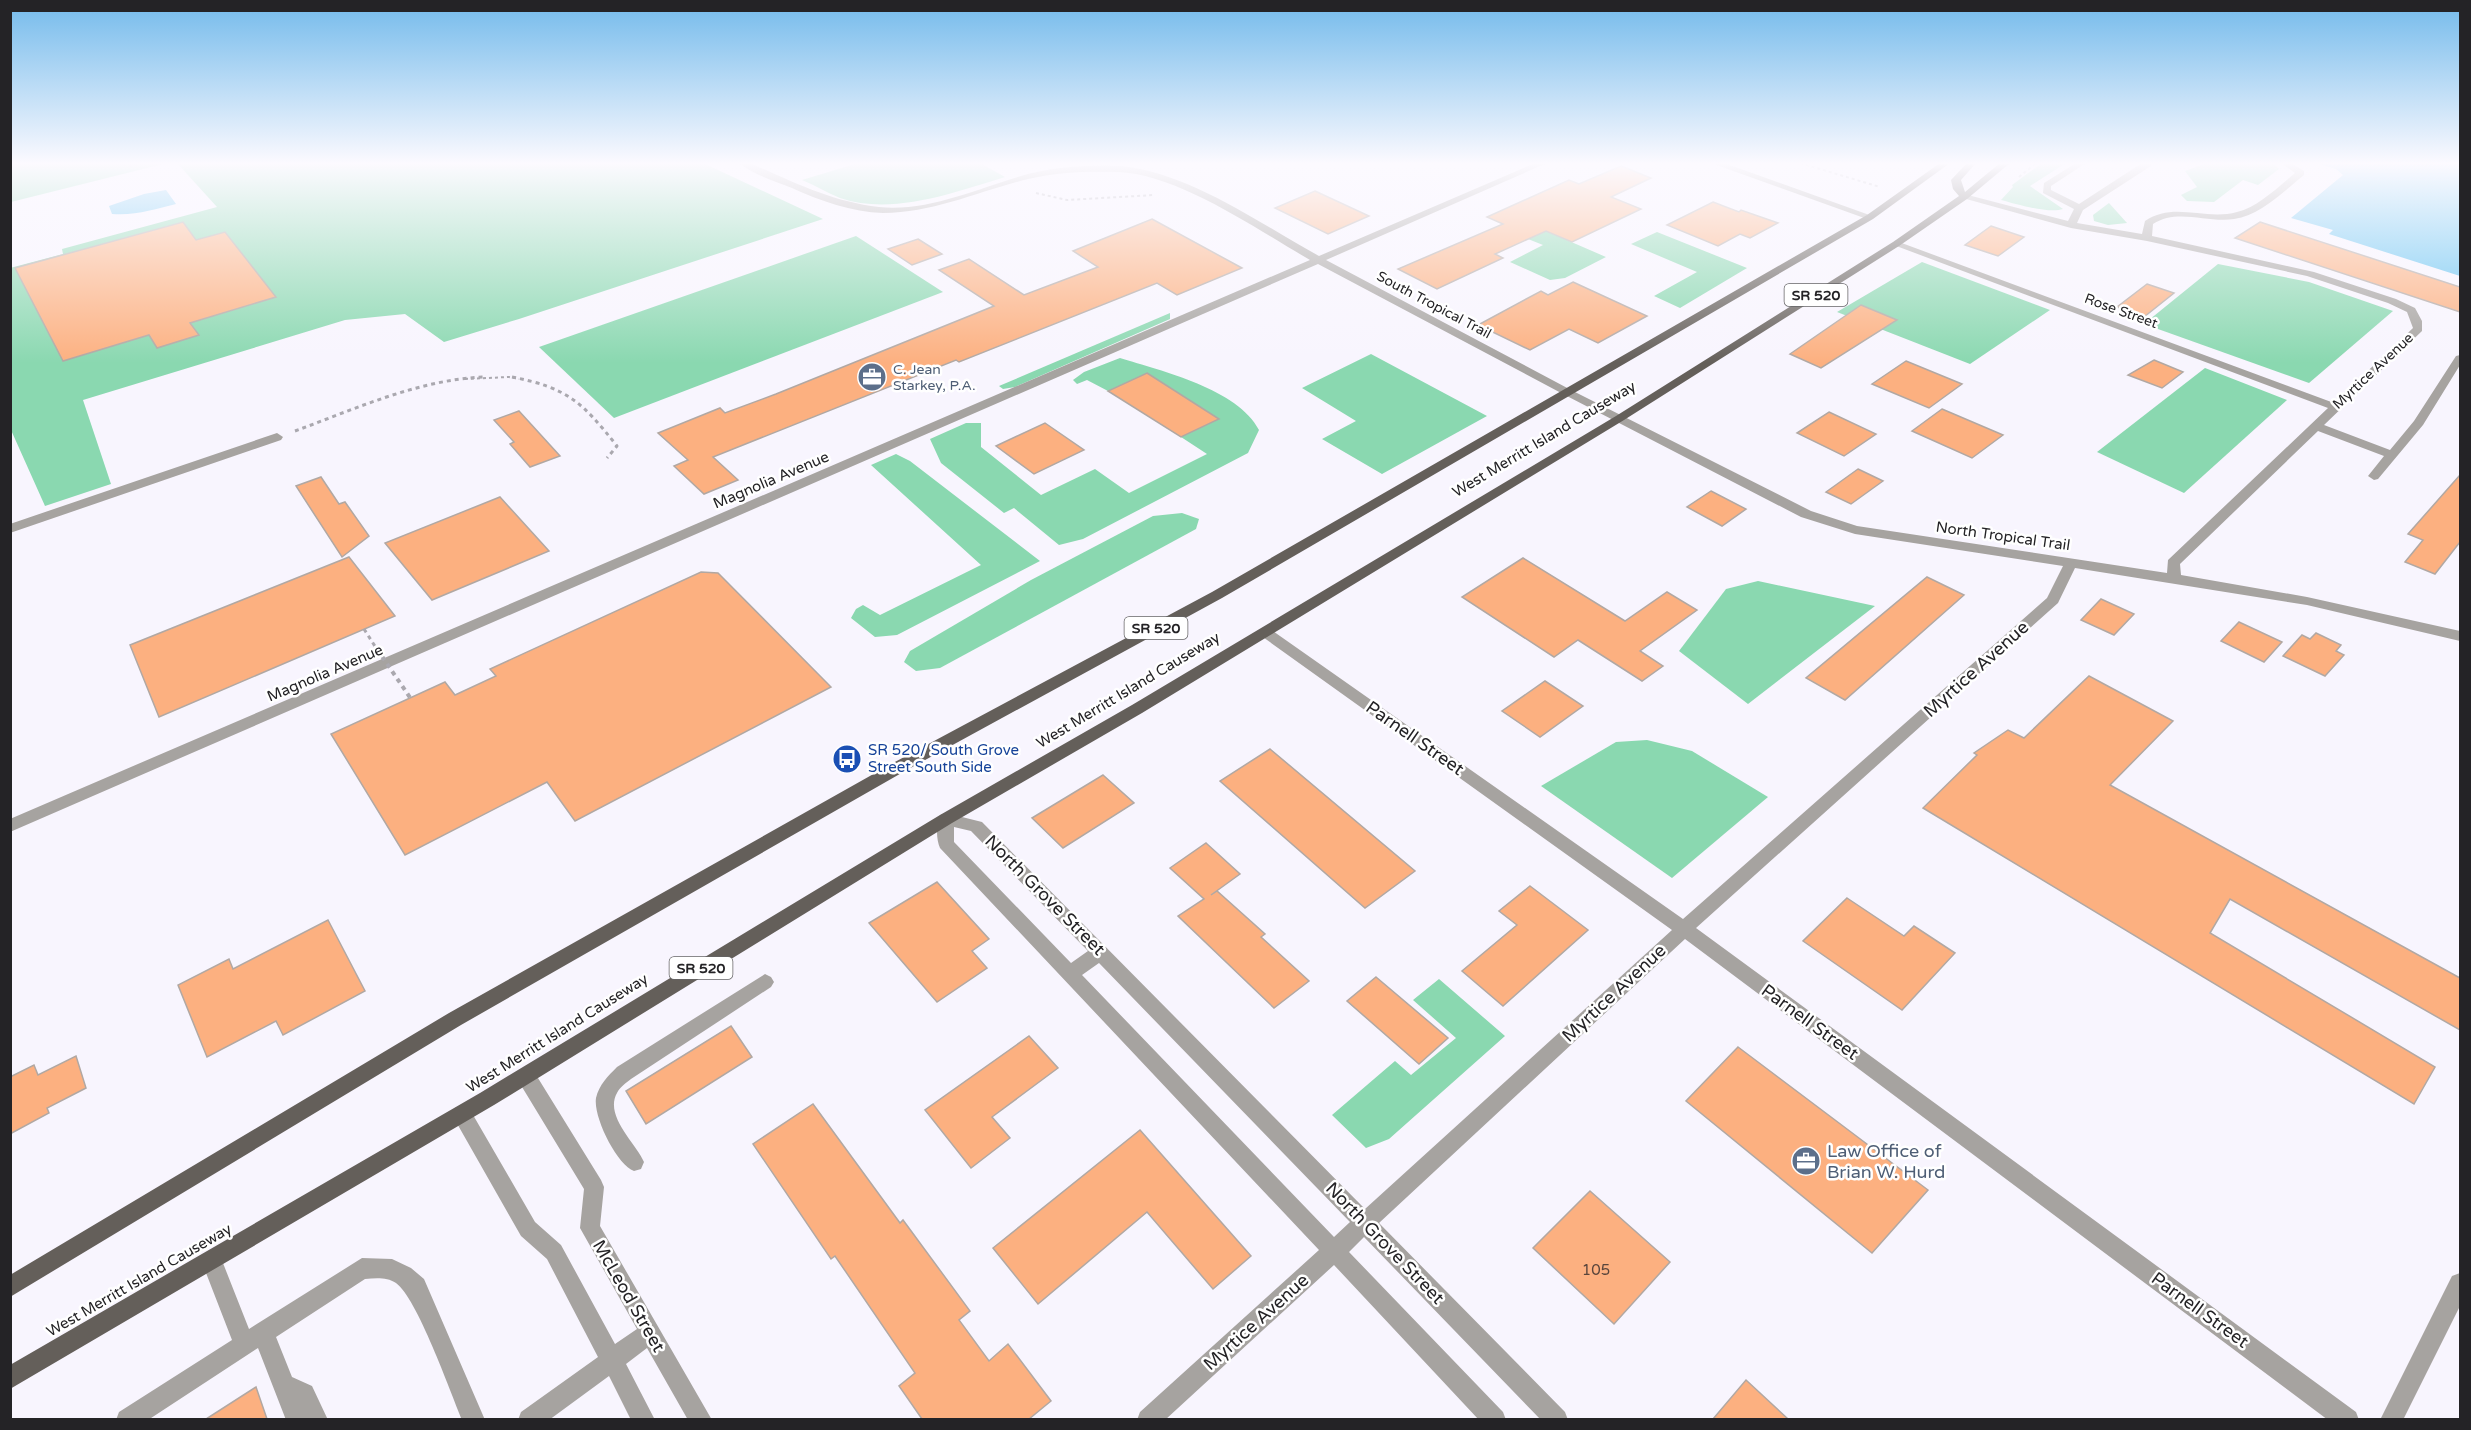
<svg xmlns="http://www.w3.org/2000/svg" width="2471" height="1430" viewBox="0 0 2471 1430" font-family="'Varela Round',sans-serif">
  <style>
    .green { fill: #8ad8b0 }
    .water { fill: #65c3f0 }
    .building { fill: #fcb080; stroke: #b1a8a3; stroke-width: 1.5 }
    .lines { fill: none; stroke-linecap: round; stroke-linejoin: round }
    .path-far1 { stroke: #aaa8af; stroke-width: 2; stroke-dasharray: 3 3; stroke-linecap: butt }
    .path { stroke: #aaa8af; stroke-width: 3; stroke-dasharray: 4 4; stroke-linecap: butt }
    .minor { fill: #a6a3a0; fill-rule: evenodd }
    .major { fill: #645f5a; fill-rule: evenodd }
    .path-bridge-far1 { stroke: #aaa8af; stroke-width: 3; stroke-dasharray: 4 4; stroke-linecap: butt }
    .path-bridge { stroke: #aaa8af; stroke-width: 4; stroke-dasharray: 4.5 4.5; stroke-linecap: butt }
    .labels { text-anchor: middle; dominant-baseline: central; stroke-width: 5; stroke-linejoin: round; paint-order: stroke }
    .shield { fill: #fff; stroke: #666567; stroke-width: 1.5 }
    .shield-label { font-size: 14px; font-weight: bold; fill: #242326 }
    .far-street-label { font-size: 14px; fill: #242326; stroke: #fff }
    .far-service-label { font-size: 14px; fill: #4e5e75; stroke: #fff; text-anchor: start }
    .street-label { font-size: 15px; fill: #242326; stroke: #fff }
    .transit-label { font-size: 15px; fill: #164399; stroke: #fff; text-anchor: start }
    .near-number-label { font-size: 15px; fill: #5a463c }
    .near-street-label { font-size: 18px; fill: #242326; stroke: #fff }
    .near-service-label { font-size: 18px; fill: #4e5e75; stroke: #fff; text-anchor: start }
  </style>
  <rect width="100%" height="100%" fill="#f8f5fe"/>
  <g class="green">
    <path d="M11 163H167L11 202Z"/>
    <path d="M177 163H703L823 219 519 319 444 342 405 314 345 320 83 400 111 484 45 506 11 430 10 268 63 254 62 249 217 207Z"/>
    <path d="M858 163H980L1005 177C955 192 893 216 840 198 827 193 815 185 802 180Z"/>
    <path d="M2042 163H2066L2030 186 2063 209C2049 214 2016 204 2001 200L2013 187 2012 185Z"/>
    <path d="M2207 163H2273L2279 169 2258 185 2243 180 2214 202 2187 201 2181 195 2197 187 2185 171Z"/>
    <path d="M2109 203 2127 223 2108 225 2094 221 2093 215Z"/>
    <path d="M1546 231 1606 257 1565 278 1550 280 1510 262 1543 245 1528 239Z"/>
    <path d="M1657 232 1747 268 1680 308 1654 296 1697 272 1631 244Z"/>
    <path d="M856 236 943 292 614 418 539 347Z"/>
    <path d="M1922 262 2050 310 1970 364 1837 312Z"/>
    <path d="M2218 264 2309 282 2393 311 2309 383 2144 324Z"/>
    <path d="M1170 313V319L1015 387 1003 389 999 386Z"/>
    <path d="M1371 354 1487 416 1382 474 1322 439 1356 421 1302 388Z"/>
    <path d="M1120 358C1162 371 1238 389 1259 430L1248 453 1083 539 1059 545 1014 508 1004 513 941 463 930 439 966 423H981V447L1041 495 1095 469 1129 493 1207 454 1181 437 1219 419 1147 373 1108 391 1087 380 1077 384 1073 380 1084 372Z"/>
    <path d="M2205 368 2287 400 2184 493 2097 452Z"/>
    <path d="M896 454 910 461 1040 561 897 635 875 637 851 618 856 609 863 605 880 615 981 565 871 465Z"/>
    <path d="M1182 513 1199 519 1196 529 940 668 916 671 904 662 910 651 1031 580 1153 516Z"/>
    <path d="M1758 581 1875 606 1748 704 1679 651 1726 589Z"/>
    <path d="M1647 740 1692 751 1768 797 1672 878 1541 786 1616 742Z"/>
    <path d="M1439 979 1505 1036 1389 1139 1366 1148 1332 1115 1395 1061 1411 1075 1456 1038 1413 1000Z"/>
  </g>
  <g class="water">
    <path d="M2316 163H2460V276L2329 234 2333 230 2291 218 2343 175 2336 169Z"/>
    <path d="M166 190 176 204C155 209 135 216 112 214L109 206 144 194Z"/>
  </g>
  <g class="building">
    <path d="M1621 166 1651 178 1611 197 1641 209 1572 242 1546 231 1495 254 1503 258 1437 289 1398 269 1503 224 1487 217 1569 180 1579 184Z"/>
    <path d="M1315 191 1369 216 1328 234 1275 208Z"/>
    <path d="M1713 202 1739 212 1741 210 1778 223 1750 238 1740 234 1718 246 1667 225Z"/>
    <path d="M1152 219 1242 268 1177 295 1157 283 959 362 956 360 713 457 738 480 704 494 674 466 688 460 658 433 720 408 725 413 776 394 994 306 939 270 969 259 1024 295 1098 267 1073 251Z"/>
    <path d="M183 222 196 240 225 232 276 297 190 323 199 335 157 348 149 335 63 361 15 268Z"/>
    <path d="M2260 222 2460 287V312L2235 238Z"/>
    <path d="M1991 226 2024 237 1998 256 1965 245Z"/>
    <path d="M918 239 942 254 912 265 888 249Z"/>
    <path d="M1573 282 1647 316 1598 343 1569 329 1530 350 1478 325 1541 291 1548 295Z"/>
    <path d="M2147 284 2174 293 2144 317 2117 307Z"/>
    <path d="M1861 305 1897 320 1821 368 1790 354Z"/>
    <path d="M2154 360 2183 372 2162 388 2128 375Z"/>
    <path d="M1906 361 1962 384 1929 408 1872 384Z"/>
    <path d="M1147 373 1219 419 1181 437 1108 391Z"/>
    <path d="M1942 409 2003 435 1972 458 1912 431Z"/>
    <path d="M519 411 560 456 530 467 510 444 514 442 494 420Z"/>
    <path d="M1829 412 1876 434 1844 456 1797 433Z"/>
    <path d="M1045 423 1084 450 1034 474 996 446Z"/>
    <path d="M1858 469 1883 481 1851 504 1826 492Z"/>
    <path d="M2460 475V542L2435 574 2405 562 2423 540 2408 534Z"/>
    <path d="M321 477 339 504 345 502 369 536 342 557 296 486Z"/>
    <path d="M1711 491 1746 509 1722 526 1687 507Z"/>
    <path d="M500 497 549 551 432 600 385 543Z"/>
    <path d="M349 557 395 616 159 717 130 645Z"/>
    <path d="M1523 558 1625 621 1667 592 1697 610 1640 651 1663 666 1642 681 1578 640 1554 657 1462 597Z"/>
    <path d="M701 572 718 573 831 687 575 821 547 782 405 855 331 734 445 682 455 695 496 676 490 669Z"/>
    <path d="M1927 577 1964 595 1845 700 1806 678Z"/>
    <path d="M2101 599 2134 614 2114 635 2081 620Z"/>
    <path d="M2239 622 2282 642 2264 662 2221 641Z"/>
    <path d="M2316 633 2341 645 2336 651 2344 655 2325 676 2283 656 2302 635 2310 639Z"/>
    <path d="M2089 676 2173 721 2110 785 2460 978V1030L2230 899 2210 933 2435 1067 2414 1104 1923 808 1977 755 1974 753 2008 730 2024 738Z"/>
    <path d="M1545 681 1583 706 1540 737 1502 711Z"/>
    <path d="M1270 749 1415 871 1365 908 1220 781Z"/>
    <path d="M1103 775 1134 803 1063 848 1032 818Z"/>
    <path d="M1206 843 1240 874 1211 895 1217 891 1265 934 1261 937 1309 981 1274 1008 1178 916 1204 899 1170 868Z"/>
    <path d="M937 882 989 939 972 951 987 968 937 1002 869 923Z"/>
    <path d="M1530 886 1588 930 1503 1006 1462 971 1517 925 1499 911Z"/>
    <path d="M1847 898 1904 936 1914 926 1955 953 1902 1010 1803 941Z"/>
    <path d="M328 920 365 991 283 1035 276 1021 207 1057 178 985 229 959 233 969Z"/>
    <path d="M1376 977 1448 1038 1419 1064 1347 1001Z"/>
    <path d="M731 1026 752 1057 646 1124 626 1091Z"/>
    <path d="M1029 1036 1058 1068 992 1117 1010 1138 971 1168 925 1110Z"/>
    <path d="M1738 1047 1928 1190 1872 1253 1686 1101Z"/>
    <path d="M76 1056 86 1088 47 1108 49 1113 10 1134V1077L34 1065 38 1075Z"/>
    <path d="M813 1104 900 1223 903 1220 970 1311 959 1320 989 1361 1008 1344 1051 1401 1029 1419H922L899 1386 915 1373 835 1256 831 1259 753 1144Z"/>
    <path d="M1140 1130 1251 1256 1213 1289 1147 1212 1038 1304 993 1248Z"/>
    <path d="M1590 1191 1670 1262 1614 1324 1533 1248Z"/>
    <path d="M1746 1380 1788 1419H1713Z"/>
    <path d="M256 1387 267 1419H206Z"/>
  </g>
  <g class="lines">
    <g class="path-far1">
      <path d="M117 163 129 166 146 163"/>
      <path d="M1800 163 1880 187"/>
      <path d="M2019 177 2036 163"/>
      <path d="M1036 193 1067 200 1154 195"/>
      <path d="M465 379 509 377 519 379"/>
    </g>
    <g class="path">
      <path d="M512 377C568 388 582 402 617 446L607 458"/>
      <path d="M295 431C355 409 420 379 485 377"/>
    </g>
    <g class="minor">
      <path d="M739 163H750C793 182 832 202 879 207 927 212 976 189 1021 176 1049 167 1092 164 1121 166 1190 173 1259 223 1319 256L1535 163H1547L1326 260 1571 390 1811 511 1857 526 2167 573 2168 560 2328 408 1891 244 1899 242 2334 403 2413 328 2407 312 2388 303 2307 276 2147 241 2071 228 1959 197 1964 194 2068 221 2074 209 2043 193 2044 183 2076 163H2086L2051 186V190L2079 204 2142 163H2152L2151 166 2083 210 2077 223 2142 234 2145 221C2174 201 2205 221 2237 212 2258 207 2278 187 2295 173L2281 163H2291L2304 171V175C2284 191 2261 215 2234 219 2207 223 2177 208 2153 224L2152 236 2314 272 2396 299 2415 308 2422 321V331L2324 425 2390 450 2414 421 2456 356 2460 355V365L2423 425 2378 479 2374 480 2368 476 2384 456 2318 431 2180 564 2181 575 2307 597 2460 631V641L2307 605 2075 568 2058 603 1696 928 2356 1412 2359 1420H2328L1685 939 1379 1223 1565 1412 1568 1420H1541L1364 1237 1349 1252 1503 1412 1506 1420H1479L1334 1265 1165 1420H1137L1140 1412 1319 1250 940 848C936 840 936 823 940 815L946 813 982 822 1365 1209 1672 930 1260 635 1258 632 1260 629H1270L1683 919 2047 598 2063 566 1855 534 1801 517 1563 394 1318 264 10 832V819L1310 260C1258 230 1178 174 1118 172 1089 171 1057 172 1028 179 979 191 934 213 883 213 852 212 820 201 792 188 775 181 752 174 739 163ZM954 827 971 831 1088 951 1071 963 954 842ZM1099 963 1350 1222 1334 1237 1082 975Z"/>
      <path d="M1711 163H1724L1875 217 1867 219Z"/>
      <path d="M277 433 283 437 281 440 10 533V524Z"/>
      <path d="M765 974 771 977 774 982 771 987 631 1079C626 1083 620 1087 617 1093 604 1116 636 1143 644 1162L641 1169 634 1171C617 1165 593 1117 596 1098 599 1085 608 1076 617 1067Z"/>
      <path d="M526 1068 533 1070 601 1180 604 1187 600 1226 712 1420H688L647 1348 626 1364 655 1420H631L609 1376 549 1420H518L521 1412 598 1357 547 1259 521 1236 455 1120 452 1114 455 1108 462 1105 469 1108 535 1222 561 1245 615 1344 637 1329 580 1228 584 1189 519 1082 517 1076 519 1070Z"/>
      <path d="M212 1250 219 1253 249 1329 362 1258 392 1259 411 1268 424 1279 485 1420H462C450 1391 417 1298 396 1283 387 1277 376 1278 365 1279L276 1337 292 1377 312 1386 328 1420H286L258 1348 148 1420H116L119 1412 232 1340 201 1260 205 1253Z"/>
      <path d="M2460 1273V1306L2403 1420H2380L2452 1276Z"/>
    </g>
    <g class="major">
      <path d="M1940 163H1950L1873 219 1222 598 905 771 461 1025 10 1297V1275L449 1013 893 763 1212 592 1867 215Z"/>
      <path d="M1967 163H1976L1961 180 1965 192 2000 163H2010L1967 199 1899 246 1624 420 1142 713 952 823 494 1105 10 1389V1365L480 1093 940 815 1132 705 1616 416 1893 242 1959 196 1953 189 1951 180Z"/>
    </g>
    <path class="path-bridge-far1" d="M364 629 378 651"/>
    <path class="path-bridge" d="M377 649 411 699"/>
  </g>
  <linearGradient id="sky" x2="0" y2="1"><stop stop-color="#73baeb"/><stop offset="0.45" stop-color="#fcfaff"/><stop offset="1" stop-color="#fcfaff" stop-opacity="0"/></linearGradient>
  <rect width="2471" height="363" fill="url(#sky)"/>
  <defs>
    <g id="office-disc" transform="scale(1.5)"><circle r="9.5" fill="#5c6f8a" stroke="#fff"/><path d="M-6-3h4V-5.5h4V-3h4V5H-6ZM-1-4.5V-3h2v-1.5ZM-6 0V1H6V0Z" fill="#fff"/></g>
    <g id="bus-disc" transform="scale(1.5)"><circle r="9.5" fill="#1a4fb4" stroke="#fff"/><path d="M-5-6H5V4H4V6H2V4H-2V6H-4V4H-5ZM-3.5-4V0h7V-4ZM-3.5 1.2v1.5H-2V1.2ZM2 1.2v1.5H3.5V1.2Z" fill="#fff"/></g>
  </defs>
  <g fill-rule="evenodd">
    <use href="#office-disc" x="872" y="377"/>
    <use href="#bus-disc" x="847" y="759"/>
    <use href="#office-disc" x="1806" y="1161"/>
  </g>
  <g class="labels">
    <g class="shield">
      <rect x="1784.5" y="284" width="63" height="22" rx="4.5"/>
      <rect x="1124.5" y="617" width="63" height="22" rx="4.5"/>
      <rect x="669.5" y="957" width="63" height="22" rx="4.5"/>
    </g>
    <g class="shield-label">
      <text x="1816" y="295">SR 520</text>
      <text x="1156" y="628">SR 520</text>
      <text x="701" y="968">SR 520</text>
    </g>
    <g class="far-street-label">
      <text transform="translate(1434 305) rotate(28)">South Tropical Trail</text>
      <text transform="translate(2121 311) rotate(20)">Rose Street</text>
      <text transform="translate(2373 371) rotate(-43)">Myrtice Avenue</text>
    </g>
    <g class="far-service-label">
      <text x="893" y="369">C. Jean<tspan x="893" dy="16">Starkey, P.A.</tspan></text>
    </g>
    <g class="street-label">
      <text transform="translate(1544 439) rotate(-31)">West Merritt Island Causeway</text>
      <text transform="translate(771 480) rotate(-23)">Magnolia Avenue</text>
      <text transform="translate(2003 536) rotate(8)">North Tropical Trail</text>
      <text transform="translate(325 673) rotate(-23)">Magnolia Avenue</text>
      <text transform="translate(1128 690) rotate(-31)">West Merritt Island Causeway</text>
      <text transform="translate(557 1033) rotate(-32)">West Merritt Island Causeway</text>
      <text transform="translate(139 1280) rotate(-30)">West Merritt Island Causeway</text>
    </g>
    <g class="transit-label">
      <text x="868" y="750">SR 520/ South Grove<tspan x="868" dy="17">Street South Side</tspan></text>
    </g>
    <g class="near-number-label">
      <text x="1596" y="1270">105</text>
    </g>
    <g class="near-street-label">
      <text transform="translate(1976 669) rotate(-42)">Myrtice Avenue</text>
      <text transform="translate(1415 738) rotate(35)">Parnell Street</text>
      <text transform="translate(1045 895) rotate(45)">North Grove Street</text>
      <text transform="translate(1614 993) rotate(-43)">Myrtice Avenue</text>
      <text transform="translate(1810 1022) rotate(36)">Parnell Street</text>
      <text transform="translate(1385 1243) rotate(46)">North Grove Street</text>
      <text transform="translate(629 1296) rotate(60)">McLeod Street</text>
      <text transform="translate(2200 1310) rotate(36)">Parnell Street</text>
      <text transform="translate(1256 1322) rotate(-42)">Myrtice Avenue</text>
    </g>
    <g class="near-service-label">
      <text x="1827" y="1151">Law Office of<tspan x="1827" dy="21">Brian W. Hurd</tspan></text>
    </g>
  </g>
  <rect width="2471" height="1430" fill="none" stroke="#242326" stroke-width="24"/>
</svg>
